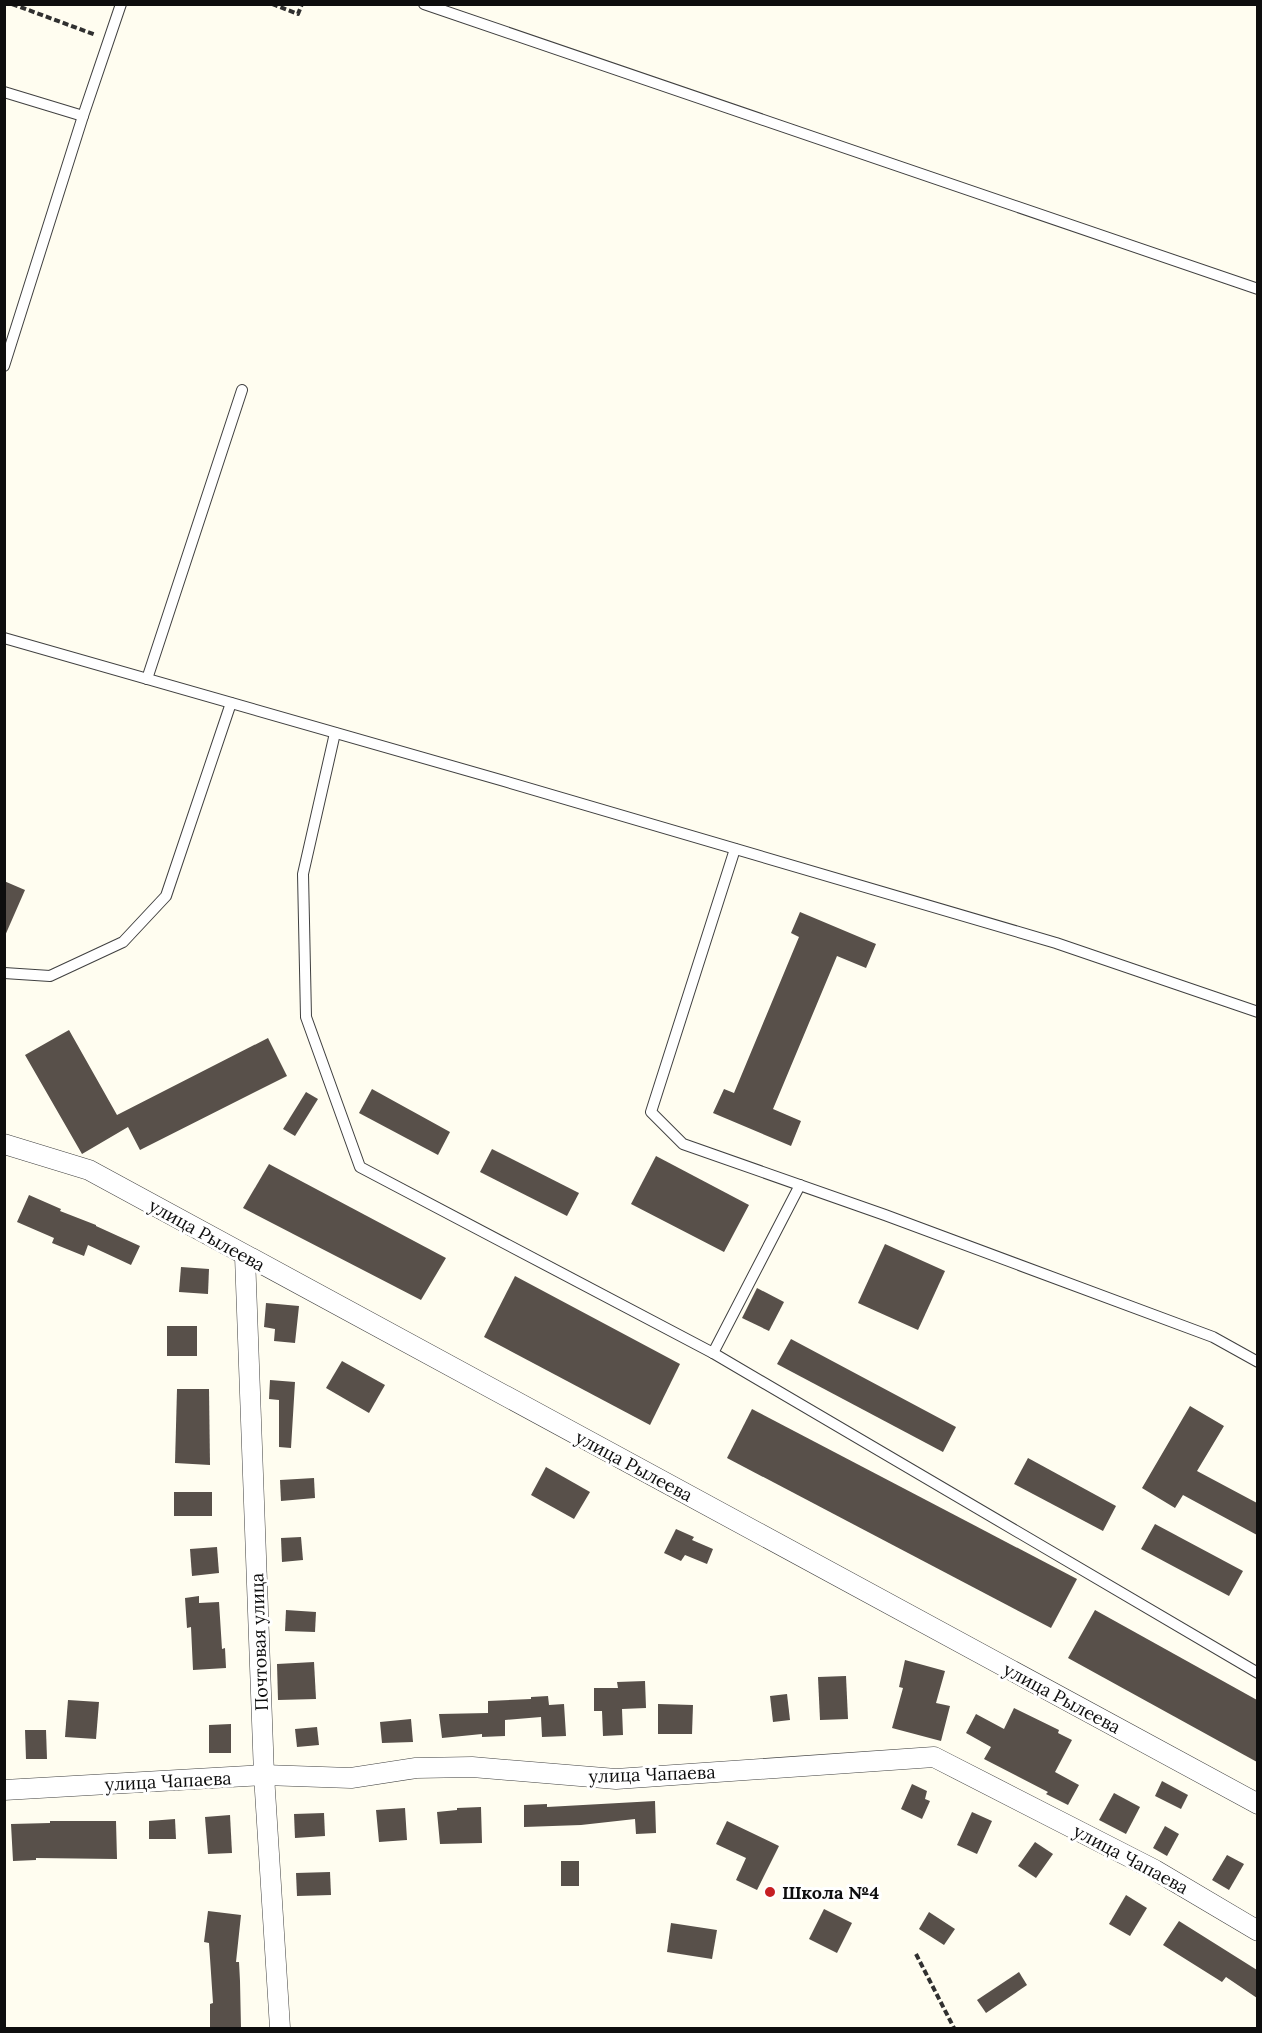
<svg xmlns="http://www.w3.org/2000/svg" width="1262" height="2033" viewBox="0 0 1262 2033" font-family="Lora,serif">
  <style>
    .building { fill: #58504a }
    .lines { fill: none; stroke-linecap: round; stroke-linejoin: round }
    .lane-casing { stroke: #414141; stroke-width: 12 }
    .street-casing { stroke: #414141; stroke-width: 21 }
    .path { stroke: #303030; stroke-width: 4; stroke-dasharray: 6 3; stroke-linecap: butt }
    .lane { stroke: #fff; stroke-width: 10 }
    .street { stroke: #fff; stroke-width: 20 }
    .poi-dot { fill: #c61f22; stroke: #fff; stroke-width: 2 }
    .labels { text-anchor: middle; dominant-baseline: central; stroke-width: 6; stroke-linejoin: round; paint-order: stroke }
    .street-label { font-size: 18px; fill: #0e0e0e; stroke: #fff }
    .poi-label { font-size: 18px; font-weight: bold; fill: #0e0e0e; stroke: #fff; text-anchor: start }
  </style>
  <rect width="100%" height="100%" fill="#fffdf0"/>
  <g class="building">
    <path d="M4 881 25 890 4 938Z"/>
    <path d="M800 912 876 944 866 968 837 956 773 1109 801 1121 791 1146 713 1113 724 1089 734 1093 799 937 791 933Z"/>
    <path d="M69 1030 117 1115 268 1038 287 1076 140 1150 128 1127 82 1154 25 1055Z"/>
    <path d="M372 1089 450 1132 438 1155 359 1113Z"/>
    <path d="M306 1092 318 1099 295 1136 283 1129Z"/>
    <path d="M492 1149 579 1193 567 1216 480 1172Z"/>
    <path d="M656 1156 749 1205 724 1252 631 1204Z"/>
    <path d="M269 1164 446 1258 421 1300 243 1208Z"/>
    <path d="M29 1195 61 1209 60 1211 96 1225V1226L140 1246 131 1265 88 1245 84 1256 52 1243 54 1238 17 1222Z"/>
    <path d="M885 1244 945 1271 918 1330 858 1303Z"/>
    <path d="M181 1267 209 1269 208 1294 179 1292Z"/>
    <path d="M515 1276 680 1364 650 1425 484 1337Z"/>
    <path d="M757 1288 784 1302 769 1331 742 1318Z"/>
    <path d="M266 1303 299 1306 295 1343 274 1341 275 1329 264 1327Z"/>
    <rect x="167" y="1326" width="30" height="30"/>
    <path d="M791 1339 956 1427 943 1452 777 1364Z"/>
    <path d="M342 1361 385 1385 369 1413 326 1388Z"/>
    <path d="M270 1380 295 1382 291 1448 279 1447V1400L269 1399Z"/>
    <path d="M177 1389H209L210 1465 175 1463Z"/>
    <path d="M1190 1406 1224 1426 1197 1471 1257 1503V1535L1183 1495 1175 1508 1142 1488Z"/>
    <path d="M752 1409 1077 1579 1051 1628 727 1458Z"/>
    <path d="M1028 1458 1116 1506 1103 1531 1014 1484Z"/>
    <path d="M546 1467 590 1492 574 1519 531 1495Z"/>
    <path d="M314 1478 315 1498 281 1501 280 1480Z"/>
    <rect x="174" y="1492" width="38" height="24"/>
    <path d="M1155 1524 1243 1571 1229 1596 1141 1549Z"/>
    <path d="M676 1529 694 1537 692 1540 713 1549 707 1564 685 1555 681 1561 664 1553Z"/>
    <path d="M301 1537 303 1560 282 1562 281 1538Z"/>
    <path d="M217 1547 219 1573 192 1576 190 1549Z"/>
    <path d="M199 1596V1603L219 1602 222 1649 225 1648 226 1668 193 1670 191 1627 187 1628 185 1598Z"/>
    <path d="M286 1610 316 1612 315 1632 285 1631Z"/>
    <path d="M1095 1610 1257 1700V1762L1068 1658Z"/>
    <path d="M905 1660 945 1671 936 1703 950 1706 941 1741 892 1728 903 1688 899 1687Z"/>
    <path d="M314 1662 316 1699 278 1700 277 1664Z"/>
    <path d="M846 1676 848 1719 820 1720 818 1677Z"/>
    <path d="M645 1681 646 1708 622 1709 623 1735 603 1736 602 1711H594V1688H618L617 1682Z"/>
    <path d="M787 1694 790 1720 773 1722 770 1696Z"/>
    <path d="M548 1696 549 1705 564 1704 566 1736 542 1737 541 1717 505 1720V1736L482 1737V1734L442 1738 439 1714 488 1713V1701L531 1699V1697Z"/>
    <path d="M68 1700 99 1702 96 1739 65 1737Z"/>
    <path d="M658 1704 693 1705 692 1734H658Z"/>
    <path d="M1014 1708 1059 1730 1058 1733 1072 1740 1055 1772 1079 1785 1068 1805 1046 1794 1048 1792 984 1759 991 1747 966 1733 976 1714 1004 1729Z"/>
    <path d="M411 1719 413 1742 382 1743 380 1722Z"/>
    <path d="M231 1724V1753H209V1725Z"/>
    <path d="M317 1727 319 1745 297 1747 295 1729Z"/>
    <path d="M25 1730H46L47 1759H26Z"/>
    <path d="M1162 1781 1188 1795 1181 1809 1155 1796Z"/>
    <path d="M912 1784 927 1791 925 1799 930 1801 922 1819 901 1809Z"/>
    <path d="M1114 1793 1140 1807 1126 1834 1099 1820Z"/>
    <path d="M655 1801 656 1833 636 1834 635 1819 581 1825 524 1827V1805L547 1804V1807Z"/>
    <path d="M481 1807 482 1843 440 1844 437 1812 457 1810V1808Z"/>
    <path d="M405 1808 407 1840 379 1842 376 1810Z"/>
    <path d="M972 1812 992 1821 977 1854 957 1845Z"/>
    <path d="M324 1813 325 1836 295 1838 294 1814Z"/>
    <path d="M230 1815 232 1853 208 1854 205 1817Z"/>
    <path d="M175 1819 176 1839H149V1821Z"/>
    <path d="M50 1821H116L117 1859 36 1858V1860L13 1861 11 1824 50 1823Z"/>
    <path d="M727 1821 779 1846 757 1890 736 1880 746 1858 716 1844Z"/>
    <path d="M1165 1826 1179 1834 1167 1856 1153 1848Z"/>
    <path d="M1035 1842 1053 1854 1036 1878 1018 1866Z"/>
    <path d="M1227 1855 1244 1864 1229 1890 1212 1880Z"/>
    <rect x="561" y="1861" width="18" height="25"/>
    <path d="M330 1872 331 1895 297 1896 296 1873Z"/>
    <path d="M1126 1895 1147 1908 1130 1936 1109 1924Z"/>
    <path d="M824 1909 852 1923 837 1953 809 1939Z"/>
    <path d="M208 1911 241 1915 236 1962H239L240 1981 241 2028H210V2004L213 2003 209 1943 204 1942Z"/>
    <path d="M929 1912 955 1929 944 1945 919 1929Z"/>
    <path d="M1179 1921 1257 1970V1998L1226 1977 1222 1982 1163 1945Z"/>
    <path d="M671 1923 717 1930 712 1959 667 1952Z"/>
    <path d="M1019 1972 1027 1985 986 2013 977 2000Z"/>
  </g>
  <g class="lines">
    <g class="lane-casing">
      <g id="lane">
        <path d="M424 4 1258 289"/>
        <path d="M4 92 83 116"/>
        <path d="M4 366 83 116 121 4"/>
        <path d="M4 638 504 781 1056 943 1258 1012"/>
        <path d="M147 679 242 390"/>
        <path d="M335 733 303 874 306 1017 360 1167 713 1353 1258 1673"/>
        <path d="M735 849 651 1112 683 1144 885 1215 1213 1337 1258 1362"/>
        <path d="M4 973 50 976 123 942 166 896 231 703"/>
        <path d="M713 1353 800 1185"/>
      </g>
    </g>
    <g class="street-casing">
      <g id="street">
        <path d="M4 1144 89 1170 1258 1804"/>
        <path d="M245 1256 264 1775 280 2028"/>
        <path d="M4 1790 264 1775 351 1778 416 1768 472 1767 616 1779 934 1757 1155 1870 1258 1931"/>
      </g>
    </g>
    <g class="path">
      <path d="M12 4 96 35"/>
      <path d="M272 4 298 14 302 4"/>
      <path d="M916 1954 954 2028"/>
    </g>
    <use href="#lane" class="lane"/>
    <use href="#street" class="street"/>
  </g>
  <circle class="poi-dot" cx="770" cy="1892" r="6"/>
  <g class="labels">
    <g class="street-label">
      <text transform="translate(207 1235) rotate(29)">улица Рылеева</text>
      <text transform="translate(634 1466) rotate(28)">улица Рылеева</text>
      <text transform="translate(259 1642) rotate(-92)">Почтовая улица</text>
      <text transform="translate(1062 1698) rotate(28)">улица Рылеева</text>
      <text transform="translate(652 1774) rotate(-2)">улица Чапаева</text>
      <text transform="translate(168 1781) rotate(-3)">улица Чапаева</text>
      <text transform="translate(1131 1859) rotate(28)">улица Чапаева</text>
    </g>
    <g class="poi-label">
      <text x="782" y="1892">Школа №4</text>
    </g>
  </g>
  <rect width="1262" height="2033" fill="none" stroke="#0e0e0e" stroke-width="12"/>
</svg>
